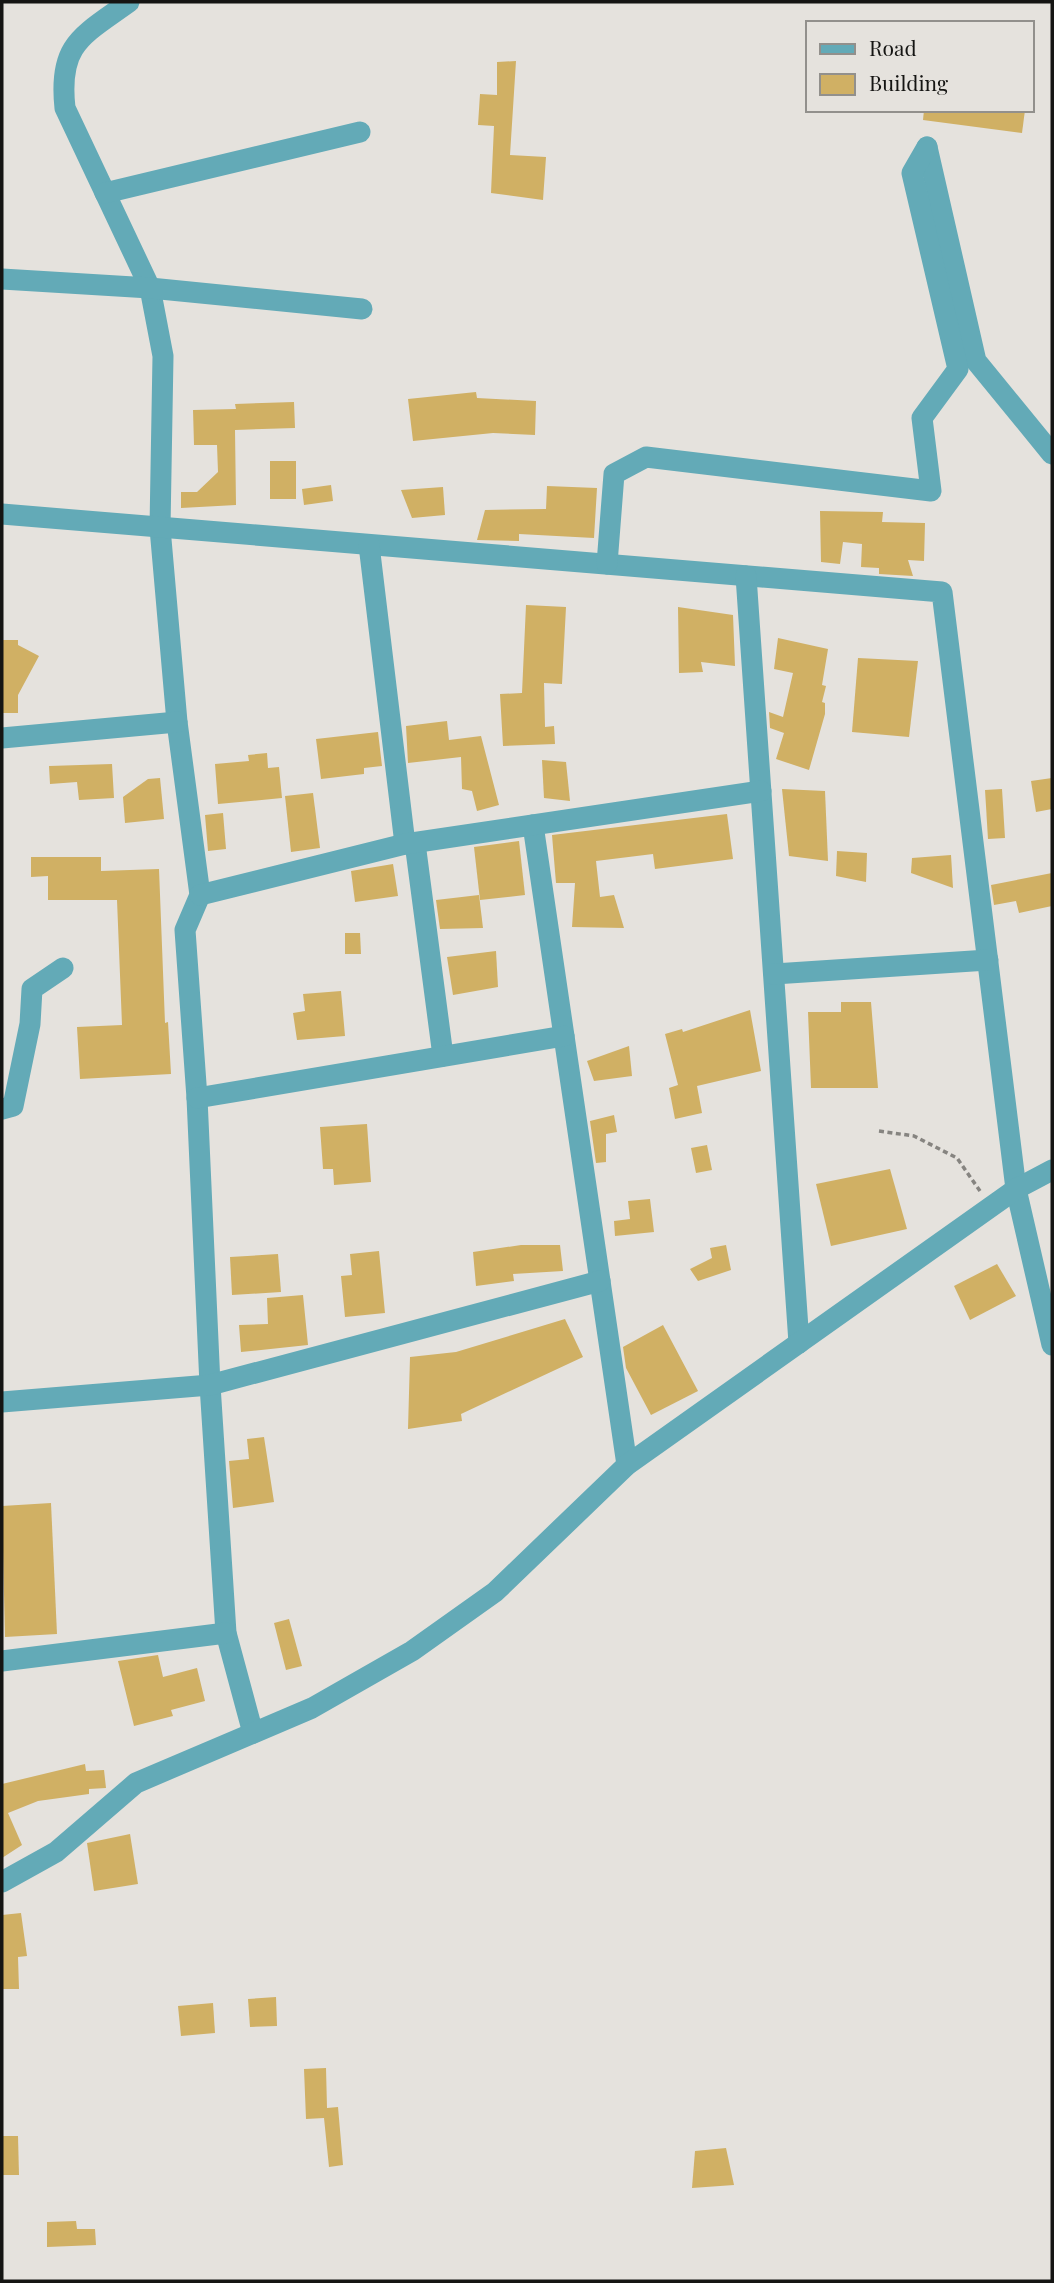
<svg xmlns="http://www.w3.org/2000/svg" width="1054" height="2283" viewBox="0 0 1054 2283" font-family="'Playfair Display',serif">
  <style>
    .building { fill: #d0b064 }
    .lines { fill: none; stroke-linecap: round; stroke-linejoin: round }
    .path { stroke: #868480; stroke-width: 3.5; stroke-dasharray: 5 3.5; stroke-linecap: butt }
    .minor { stroke: #63aab7; stroke-width: 21 }
  </style>
  <rect width="100%" height="100%" fill="#e5e2dd"/>
  <g class="building">
    <path d="M516 61 510 155 546 157 543 200 491 193 494 126 478 125 480 94 497 95V62Z"/>
    <path d="M924 110H1025L1022 133 923 120Z"/>
    <path d="M476 392 477 398 536 401 535 435 493 433 413 441 408 399Z"/>
    <path d="M294 402 295 428 235 430 236 505 181 508V492H197L218 472 217 445H194L193 410 236 409 235 404Z"/>
    <rect x="270" y="461" width="26" height="38"/>
    <path d="M331 485 333 501 304 505 302 489Z"/>
    <path d="M547 486 597 488 594 538 519 534V541L477 540 485 510 546 509Z"/>
    <path d="M443 487 445 515 412 518 401 490Z"/>
    <path d="M820 511 883 512 882 522 925 523 924 561 908 560 913 576 879 574V568L861 567 862 544 843 542 840 564 821 562Z"/>
    <path d="M526 605 566 607 562 684 544 683 545 727 554 726 555 744 503 746 500 694 522 693Z"/>
    <path d="M678 607 733 615 735 666 701 662 703 672 679 673Z"/>
    <path d="M778 638 828 649 822 685 826 686 822 702 825 703V714L809 770 776 759 784 733 770 728 769 712 783 717 793 673 774 669Z"/>
    <path d="M2 640H18V645L39 656 18 695V713H2Z"/>
    <path d="M858 658 918 661 909 737 852 732Z"/>
    <path d="M447 721 449 740 481 736 499 805 477 811 472 791 462 789 461 757 408 763 406 726Z"/>
    <path d="M378 732 382 766 364 768V774L321 779 316 739Z"/>
    <path d="M267 753 268 768 279 767 282 798 218 804 215 764 249 761 248 755Z"/>
    <path d="M542 760 566 762 570 801 544 798Z"/>
    <path d="M112 764 114 798 79 800 77 782 50 784 49 766Z"/>
    <path d="M160 778 164 819 125 823 123 797 148 779Z"/>
    <path d="M1052 778V809L1036 812 1031 781Z"/>
    <path d="M782 789 825 791 828 861 789 856Z"/>
    <path d="M1002 789 1005 838 988 839 985 790Z"/>
    <path d="M313 793 320 848 291 852 285 796Z"/>
    <path d="M223 813 226 849 208 851 205 815Z"/>
    <path d="M727 814 733 859 655 869 653 854 596 861 600 897 614 895 624 928 572 927 575 883H556L552 835Z"/>
    <path d="M519 841 525 895 480 900 474 847Z"/>
    <path d="M837 851 867 853 866 882 836 876Z"/>
    <path d="M951 855 953 888 911 873 912 858Z"/>
    <path d="M31 857H101V871L159 869 165 1023 168 1022 171 1074 80 1079 77 1027 122 1025 117 900H48V876L31 877Z"/>
    <path d="M393 864 398 896 355 902 351 871Z"/>
    <path d="M1052 873V906L1019 913 1016 901 994 905 991 885Z"/>
    <path d="M479 895 483 928 440 929 436 900Z"/>
    <path d="M345 933H360L361 954H345Z"/>
    <path d="M496 951 498 987 453 995 447 957Z"/>
    <path d="M341 991 345 1036 297 1040 293 1013 305 1011 303 994Z"/>
    <path d="M841 1002H871L878 1088H811L808 1012H841Z"/>
    <path d="M750 1010 761 1071 697 1086 702 1113 675 1119 669 1088 678 1085 665 1034 682 1029 683 1032Z"/>
    <path d="M629 1046 632 1076 594 1081 587 1061Z"/>
    <path d="M614 1115 617 1132 606 1134V1162L596 1163 590 1121Z"/>
    <path d="M367 1124 371 1182 334 1185 333 1169H323L320 1127Z"/>
    <path d="M707 1145 712 1170 696 1173 691 1148Z"/>
    <path d="M890 1169 907 1229 831 1246 816 1184Z"/>
    <path d="M650 1199 654 1232 615 1236 614 1221 630 1219 628 1201Z"/>
    <path d="M521 1245H560L563 1271 513 1274 514 1281 476 1286 473 1252Z"/>
    <path d="M726 1245 731 1270 698 1281 690 1269 712 1258 710 1248Z"/>
    <path d="M379 1251 385 1313 345 1317 341 1276 352 1275 350 1254Z"/>
    <path d="M278 1254 281 1292 232 1295 230 1257Z"/>
    <path d="M997 1264 1016 1296 970 1320 954 1286Z"/>
    <path d="M303 1295 308 1345 241 1352 239 1325 268 1324 267 1298Z"/>
    <path d="M565 1319 583 1357 461 1414 462 1421 408 1429 410 1357 456 1352Z"/>
    <path d="M663 1325 698 1391 651 1415 626 1368 623 1347Z"/>
    <path d="M264 1437 274 1502 233 1508 229 1461 249 1459 247 1439Z"/>
    <path d="M51 1503 57 1634 5 1637 2 1506Z"/>
    <path d="M289 1619 302 1666 286 1670 274 1623Z"/>
    <path d="M158 1655 163 1677 197 1668 205 1701 171 1710 173 1716 134 1726 118 1661Z"/>
    <path d="M85 1764 86 1771 104 1770 106 1788 89 1789V1794L38 1801 8 1813 22 1845 2 1858V1784Z"/>
    <path d="M130 1834 138 1884 94 1891 87 1843Z"/>
    <path d="M21 1913 27 1956 18 1957 19 1989H2V1915Z"/>
    <path d="M276 1997 277 2026 250 2027 248 1999Z"/>
    <path d="M213 2003 215 2033 181 2036 178 2006Z"/>
    <path d="M326 2068 327 2108 338 2107 343 2165 329 2167 324 2118 306 2119 304 2069Z"/>
    <path d="M2 2136H18L19 2175H2Z"/>
    <path d="M726 2148 734 2185 692 2188 695 2151Z"/>
    <path d="M76 2221 77 2229H95L96 2245 47 2247V2222Z"/>
  </g>
  <g class="lines">
    <path class="path" d="M879 1131 914 1136 957 1158 980 1191"/>
    <g class="minor">
      <path d="M129 2C82 36 58 44 65 108L150 288 163 356 160 528 177 722 200 895 185 930 197 1098 210 1385 226 1633 253 1733"/>
      <path d="M927 147 976 361 1052 454"/>
      <path d="M105 193 360 132"/>
      <path d="M2 279 150 288 362 309"/>
      <path d="M2 514 942 592 1016 1189 1052 1345"/>
      <path d="M369 545 405 844"/>
      <path d="M607 564 614 474 646 457 931 491 922 418 958 369 912 173 927 147"/>
      <path d="M746 576 799 1343"/>
      <path d="M2 738 177 722"/>
      <path d="M533 825 627 1465"/>
      <path d="M415 843 443 1056"/>
      <path d="M200 895 405 844 761 791"/>
      <path d="M774 974 988 960"/>
      <path d="M197 1098 564 1036"/>
      <path d="M2 1109 13 1106 30 1024 32 989 63 968"/>
      <path d="M2 1402 210 1385 600 1281"/>
      <path d="M2 1661 226 1633"/>
      <path d="M2 1882 56 1852 136 1783 312 1708 412 1651 495 1592 627 1465 1016 1189 1052 1170"/>
    </g>
  </g>
  <rect width="1054" height="2283" fill="none" stroke="#151513" stroke-width="7"/>
  <rect x="806" y="21" width="228" height="91" fill="#e5e2dd" stroke="#92908c" stroke-width="2"/>
  <rect x="820" y="44" width="35" height="10" fill="#63aab7" stroke="#92908c" stroke-width="2"/>
  <text x="869" y="56" font-size="21" fill="#151513">Road</text>
  <rect x="820" y="74" width="35" height="21" fill="#d0b064" stroke="#92908c" stroke-width="2"/>
  <text x="869" y="91" font-size="21" fill="#151513">Building</text>
</svg>
